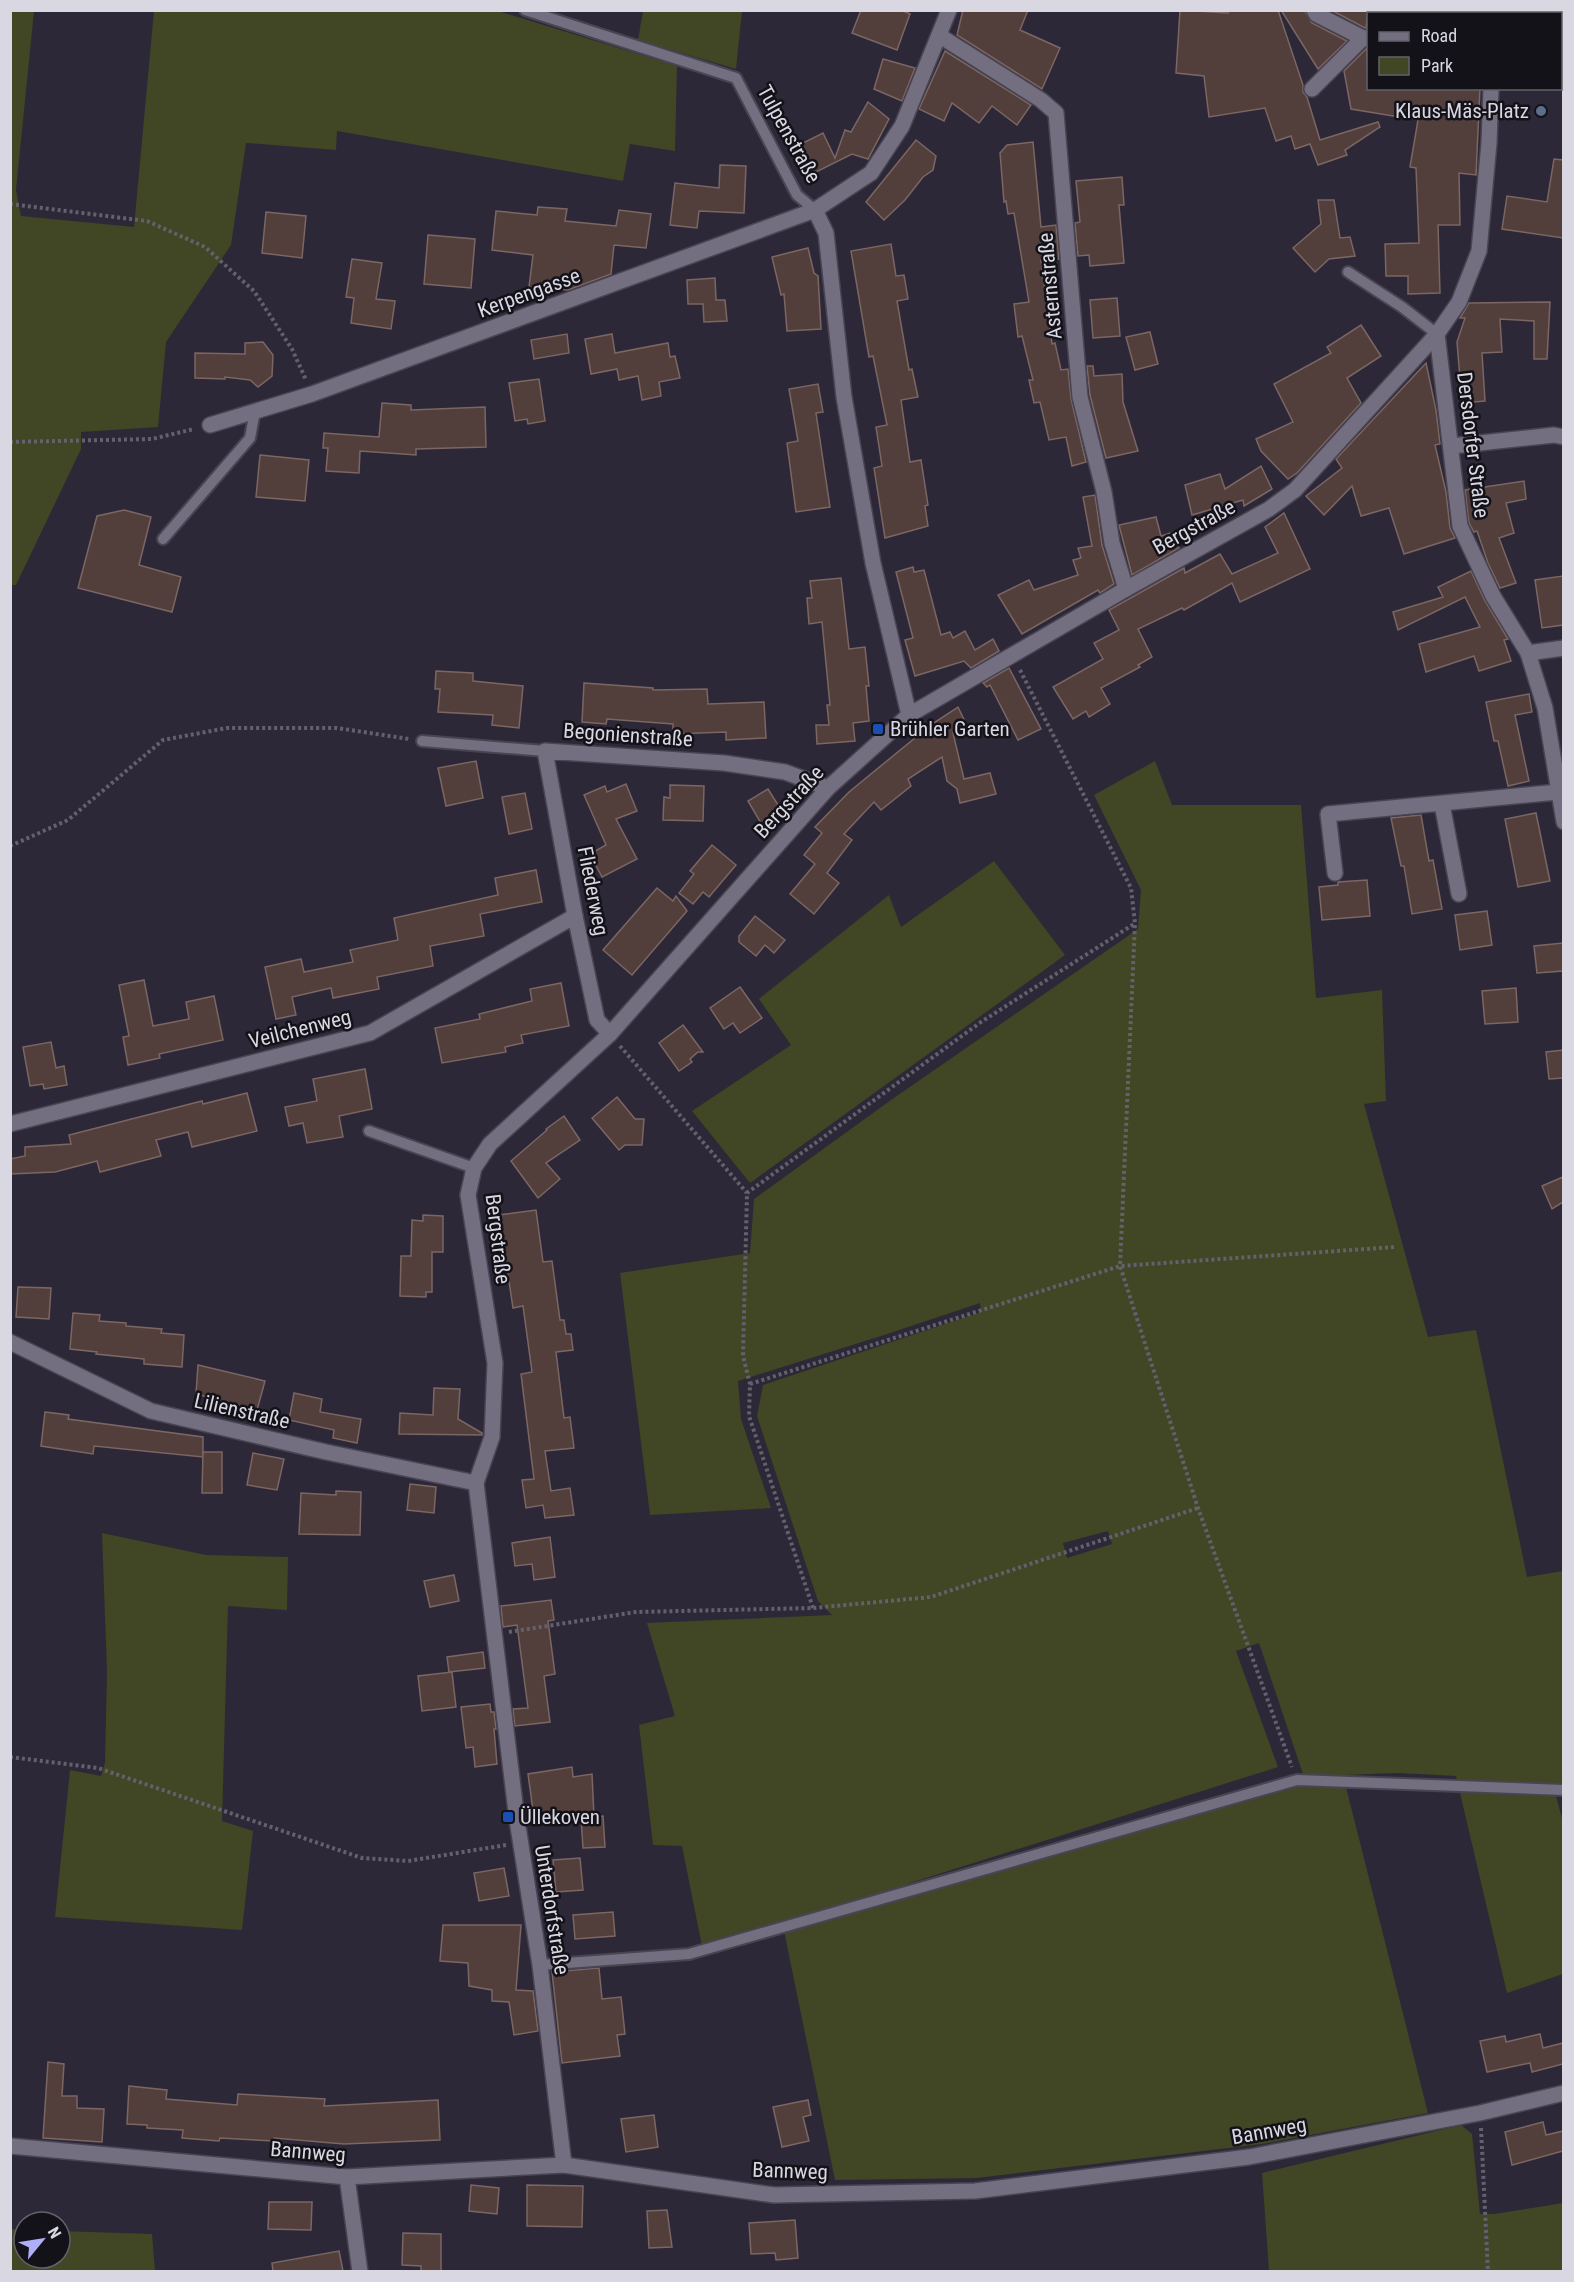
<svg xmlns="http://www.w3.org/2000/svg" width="1574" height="2282" viewBox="0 0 1574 2282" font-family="'Roboto Condensed',sans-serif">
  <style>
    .green { fill: #414624; fill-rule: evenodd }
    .building { fill: #523f3c; stroke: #7b6664; stroke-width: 1.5 }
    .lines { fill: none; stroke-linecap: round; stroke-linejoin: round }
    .service-casing { stroke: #484451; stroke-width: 14 }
    .minor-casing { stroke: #484451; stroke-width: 18 }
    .path { stroke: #64606e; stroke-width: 4; stroke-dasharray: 3 3; stroke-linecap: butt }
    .service { stroke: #736e80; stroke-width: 10 }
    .minor { stroke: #736e80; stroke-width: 15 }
    .service-dot { fill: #5c6f8a; stroke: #141219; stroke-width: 2 }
    .transit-dot { fill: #1a4fb4; stroke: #141219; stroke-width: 2 }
    .labels { text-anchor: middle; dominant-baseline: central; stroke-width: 5; stroke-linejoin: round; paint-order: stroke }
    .poi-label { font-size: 21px; fill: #d9d7e1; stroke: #141219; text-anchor: start }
    .street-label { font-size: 21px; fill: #d9d7e1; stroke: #141219 }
  </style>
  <rect width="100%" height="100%" fill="#2c2837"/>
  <g class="green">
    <path d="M10 11H34L16 190 21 216 134 227 154 11H498L677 66 675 151 630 144 623 181 337 131 336 150 246 143 231 245 166 342 158 427 81 432V449L16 585H11Z"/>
    <path d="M643 11H742L736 69 638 40Z"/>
    <path d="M1155 761 1172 805H1301L1316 998 1382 990 1386 1101 1364 1104 1428 1337 1476 1330 1527 1577 1563 1571 1564 1786 1553 1785 1563 1822V1974L1507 1993 1456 1776 1398 1773 1343 1775 1428 2113 1262 2144 977 2178 835 2180 782 1921 702 1946 682 1846 653 1845 639 1725 675 1716 647 1623 832 1615 818 1601 757 1416 763 1385 981 1312 980 1303 884 1335 738 1381 741 1419 771 1508 650 1515 620 1273 750 1253 754 1199 891 1100 1138 929 1141 890 1094 795ZM1108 1531 1112 1544 1067 1558 1063 1543ZM1259 1643 1306 1783 903 1894 907 1884 1278 1767 1236 1651Z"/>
    <path d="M994 861 1065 955 750 1183 692 1111 791 1045 759 999 889 895 901 927Z"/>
    <path d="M102 1533 206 1555 288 1557 287 1610 228 1606 222 1821 253 1831 242 1930 55 1917 70 1770 101 1776 105 1763 107 1671Z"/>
    <path d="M1461 2125 1472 2134 1480 2214H1494L1563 2203V2271H1269L1262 2173Z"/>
    <path d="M11 2229 24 2230V2258H60V2231L152 2234 155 2271H11Z"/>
  </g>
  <g class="building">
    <path d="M861 10H901L910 14 897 50 852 33Z"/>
    <path d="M963 10H1028L1020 30 1060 48 1042 89 957 35Z"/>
    <path d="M1180 10 1228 13 1230 10H1278L1303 85V92L1307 97 1320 140 1378 122 1380 127 1345 150 1347 155 1318 165 1310 144 1295 149 1291 136 1276 141 1265 108 1209 117 1204 76 1176 73Z"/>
    <path d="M1281 10H1304L1312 23 1347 41 1318 69Z"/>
    <path d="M1331 10H1368L1366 28H1365Z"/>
    <path d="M1367 48 1368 88H1480L1476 175 1459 173 1460 225H1438L1440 293 1408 294V276H1386L1385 244 1419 243 1416 168 1410 167 1418 120 1351 109 1344 71Z"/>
    <path d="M945 51 1031 105 1017 125 992 106 979 123 952 103 944 121 919 109Z"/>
    <path d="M883 59 915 68 902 101 874 89Z"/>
    <path d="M868 102 889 119 868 159 852 154 808 176 793 148 823 133 835 158 845 130 851 132Z"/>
    <path d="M916 140 936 156 933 170 923 177 905 200 884 220 866 202Z"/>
    <path d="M1033 142 1041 227 1056 225 1059 259 1041 260 1052 344 1055 343 1061 370 1068 369 1071 399 1086 462 1072 466 1066 437 1049 440 1040 402 1034 403 1029 380H1033L1022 336 1018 337 1014 304 1029 302 1014 213 1008 214 1006 201 1004 202 1000 153 1007 145Z"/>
    <path d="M1554 159 1563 160V238L1502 229 1507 196 1547 202Z"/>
    <path d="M720 165 746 166 744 213 699 211 697 228 670 225 675 183 719 188Z"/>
    <path d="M1122 177 1124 205H1119L1124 263 1090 266 1089 255 1078 256 1075 223 1080 222 1076 181Z"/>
    <path d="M1318 200H1334L1340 238 1350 237 1355 256 1329 259 1315 272 1293 248 1321 224Z"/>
    <path d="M538 207 567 209 565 221 616 226 619 210 651 214 646 248 614 245 611 274 568 290 529 287 533 255 492 250 496 211 537 215Z"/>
    <path d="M266 212 306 216 302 258 262 253Z"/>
    <path d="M428 235 475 239 471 288 424 284Z"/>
    <path d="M891 244 896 276 904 275 908 299 897 301 909 370 912 369 918 397 901 400 910 462 921 460 928 505 925 506 928 526 885 538 874 468 882 466 876 427 887 425 873 356 869 357 851 251Z"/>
    <path d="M808 248 814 273 818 276 821 329 787 331 784 294 781 295 772 257Z"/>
    <path d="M352 259 382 263 376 299 395 301 391 329 351 323 354 298 346 297Z"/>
    <path d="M715 278 716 300H725L727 321 704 322 703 304H688L687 280Z"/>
    <path d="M1117 298 1120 336 1093 338 1090 300Z"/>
    <path d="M1550 302 1547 359H1534V321L1500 319 1502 352 1482 353 1485 401 1462 403 1457 342 1465 318H1460L1469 303Z"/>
    <path d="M1361 325 1381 356 1347 378 1361 403 1297 473 1288 479 1261 451 1256 439 1293 422 1274 384 1331 353 1327 347Z"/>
    <path d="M1150 332 1158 364 1135 370 1126 337Z"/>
    <path d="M567 334 569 353 534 359 531 340Z"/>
    <path d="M612 334 615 353 668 343 670 357 675 356 680 378 659 382 661 396 642 400 638 376 619 380 617 369 591 374 585 339Z"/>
    <path d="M263 342 273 355 272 376 258 387 250 380 225 377V379L195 378V353L245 354V343Z"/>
    <path d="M1426 363 1436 410 1440 444 1435 445 1446 492 1450 528 1455 538 1404 554 1389 508 1361 516 1352 486 1324 515 1306 496 1342 468 1336 459Z"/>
    <path d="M1087 366H1093L1094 376 1122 374 1123 402 1138 451 1106 458 1090 395Z"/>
    <path d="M539 379 545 421 528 424 527 419 515 421 509 383Z"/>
    <path d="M818 384 823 412 816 413 830 507 796 512 787 443 798 441 789 389Z"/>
    <path d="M382 403 411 405V410L485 407 486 447 416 449V455L360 451 359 473 326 471 328 448H323L324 433 379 437Z"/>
    <path d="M260 455 309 460 305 501 256 497Z"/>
    <path d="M1261 466 1272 489 1244 506 1243 500 1192 515 1185 485 1220 474 1225 489Z"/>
    <path d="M1524 481 1526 499 1506 503 1514 533 1499 538 1516 583 1500 588 1488 563 1477 531 1474 532 1469 523 1465 490Z"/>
    <path d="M1095 495 1102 545 1114 584 1100 593 1098 590 1022 634 998 595 1029 580 1034 590 1078 575 1073 560 1081 558 1078 548 1092 546 1083 497Z"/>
    <path d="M124 510 151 517 139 565 181 577 172 612 78 588 97 516Z"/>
    <path d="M1284 513 1310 569 1240 602 1232 583 1184 610 1182 608 1138 629 1152 657 1138 665 1140 667 1101 688 1110 704 1089 717 1086 711 1073 719 1053 687 1103 659 1094 643 1119 630 1109 610 1184 568 1185 573 1220 554 1232 574 1278 553 1265 527Z"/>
    <path d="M1156 517 1161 536 1174 532 1179 548 1132 575 1119 525Z"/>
    <path d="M913 567 914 572 924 570 941 635 950 632 953 638 965 631 975 650 993 639 999 651 971 668 964 661 915 676 905 640 913 638 896 572Z"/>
    <path d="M1471 571 1485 601 1508 639 1504 640 1511 661 1479 671 1474 656 1426 672 1419 644 1480 627 1465 597 1398 630 1393 612 1443 597 1438 587Z"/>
    <path d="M1563 576V625L1542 628 1535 580Z"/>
    <path d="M841 578 849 649 865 647 869 686H866L869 721 853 723 855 741 817 744 816 725H829L827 705H830L822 622 809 624 807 598H812L810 581Z"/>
    <path d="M1009 668 1041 729 1018 740 990 685 987 687 983 683Z"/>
    <path d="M436 671 473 673V681L523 686 519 728 492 725 493 715 438 712 440 689H435Z"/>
    <path d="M584 683 653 688V690L707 689 708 704 764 702 766 738 726 740V732L673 734V724L607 719 606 724 582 722Z"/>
    <path d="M1529 694 1532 712 1515 715 1529 781 1508 786 1498 741H1494L1486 702Z"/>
    <path d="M958 707 967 726 953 733 964 779 990 773 996 794 960 803 957 789 947 781 942 757 908 779 911 786 881 810 874 802 844 834 852 840 827 873 839 883 814 914 790 894 815 864 804 855 822 833 815 827 849 792 932 724Z"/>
    <path d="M476 761 483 798 446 806 438 768Z"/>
    <path d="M626 784 637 811 616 819 637 859 602 877 590 854 606 845 584 795 605 786 607 792Z"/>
    <path d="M670 785 704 786 703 821 663 820 664 797 670 798Z"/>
    <path d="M768 789 783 813 762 825 748 801Z"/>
    <path d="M525 793 532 829 509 834 502 797Z"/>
    <path d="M1536 813 1550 881 1518 887 1505 819Z"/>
    <path d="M1421 815 1429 861 1433 860 1442 909 1412 914 1404 866H1401L1391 818Z"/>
    <path d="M712 845 736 865 709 897 703 892 693 904 679 893 694 874 690 871Z"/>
    <path d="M536 870 542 902 480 914 484 936 430 946 433 966 377 977 379 989 333 998 331 988 292 997 296 1015 276 1019 265 967 301 959 304 972 353 962 350 950 398 940 394 918 498 895 495 878Z"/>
    <path d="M1367 880 1370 916 1322 920 1319 887 1338 885V882Z"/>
    <path d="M657 888 673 901 676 896 687 911 632 975 603 950Z"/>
    <path d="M1487 911 1492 945 1460 950 1455 915Z"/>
    <path d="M755 916 785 940 774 953 765 945 756 956 739 942V936Z"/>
    <path d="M1563 943V971L1537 973 1534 946Z"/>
    <path d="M144 980 153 1026 189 1019 186 1002 214 996 223 1040 159 1054 160 1058 128 1065 123 1037 129 1036 119 985Z"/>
    <path d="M561 983 569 1026 521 1035 523 1043 505 1047 506 1052 442 1063 435 1028 480 1019 479 1014 532 1001 530 989Z"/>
    <path d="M740 987 762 1018 740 1033 733 1023 724 1029 710 1008Z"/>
    <path d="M1516 988 1518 1022 1485 1024 1482 991Z"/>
    <path d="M683 1025 703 1052H698L690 1059 692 1062 679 1071 659 1043Z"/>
    <path d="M51 1042 56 1068 64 1066 67 1085 44 1089 43 1084 30 1086 23 1047Z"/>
    <path d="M1563 1050V1078L1549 1079 1546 1052Z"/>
    <path d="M365 1069 372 1109 339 1116 343 1137 307 1143 303 1123 289 1126 285 1107 317 1101 313 1079Z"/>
    <path d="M247 1093 257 1131 192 1147 188 1132 156 1140 161 1156 100 1172 97 1161 55 1172 10 1174V1159L25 1156V1147L71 1144 69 1135 202 1101 203 1104Z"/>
    <path d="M617 1097 635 1119H644L642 1145H625L619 1150 592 1118Z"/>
    <path d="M564 1116 580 1140 546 1163 560 1179 538 1198 511 1161 547 1130 546 1129Z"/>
    <path d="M1563 1177V1202L1552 1209 1542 1186Z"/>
    <path d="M536 1210 543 1262 552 1261 560 1320H564L566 1334H571L573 1350 556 1352 564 1418 570 1417 574 1448 545 1451 551 1491 570 1488 574 1515 545 1518 543 1505 526 1508 522 1480 534 1479 521 1374 532 1372 523 1306 513 1308 499 1215Z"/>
    <path d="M423 1215 443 1216V1252H432V1292H426V1297L400 1296 401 1256H411L412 1220 423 1221Z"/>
    <path d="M18 1287 51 1288 49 1319 16 1317Z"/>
    <path d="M73 1313 100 1315 99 1321 126 1323V1326L162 1329 161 1333 184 1335 182 1367 144 1364V1359L96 1354 97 1352 70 1349Z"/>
    <path d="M198 1365 265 1381 257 1410 196 1394Z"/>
    <path d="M434 1388 460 1389 458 1419 482 1433V1435L399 1434 400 1413 433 1415Z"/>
    <path d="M294 1393 322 1399 320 1412 361 1419 357 1443 333 1438 334 1430 289 1420Z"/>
    <path d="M45 1412 69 1415 68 1419 203 1437V1457L94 1446 93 1454 41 1446Z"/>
    <path d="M203 1452H222V1493H202Z"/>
    <path d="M253 1453 284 1459 277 1490 247 1485Z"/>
    <path d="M410 1484 436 1487 434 1513 407 1510Z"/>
    <path d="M336 1491 361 1492 360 1535 299 1534 301 1493 336 1495Z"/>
    <path d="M550 1537 555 1577 534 1580 532 1564 515 1566 512 1543Z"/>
    <path d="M454 1575 459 1601 430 1607 424 1581Z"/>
    <path d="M551 1600 554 1620 548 1621 555 1674 544 1676 550 1722 515 1726 513 1709 528 1708 517 1625 503 1627 501 1606Z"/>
    <path d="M483 1652 485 1668 449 1672 447 1657Z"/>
    <path d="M452 1672 456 1707 422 1711 418 1676Z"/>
    <path d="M490 1704 491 1712H494L496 1729H494L497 1764 475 1767 473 1747 466 1748 461 1707Z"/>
    <path d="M572 1767 573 1777 592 1774 594 1817 603 1816 605 1847 583 1848 581 1819 535 1825 528 1774Z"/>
    <path d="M580 1858 583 1890 556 1892 553 1860Z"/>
    <path d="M504 1868 509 1896 479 1901 474 1873Z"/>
    <path d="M613 1912 615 1936 575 1939 573 1915Z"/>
    <path d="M443 1925H521L516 1990 533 1991 538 2031 514 2035 509 2002 492 2001V1990L469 1986 468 1963 440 1961Z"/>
    <path d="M599 1968 602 1999 621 1997 625 2034 617 2035 620 2056 562 2063 552 1972Z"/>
    <path d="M1540 2034 1543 2048 1563 2043V2064L1532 2072 1530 2063 1487 2072 1480 2041 1505 2036 1506 2042Z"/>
    <path d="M48 2062 64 2064 62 2096H77V2108L104 2109 102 2142 43 2138Z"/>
    <path d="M129 2086 167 2090 166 2099 237 2105 238 2094 325 2099 324 2106 438 2100 440 2140 344 2144 274 2138V2141L220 2138 219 2141 182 2138 183 2130 147 2128V2125L127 2124Z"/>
    <path d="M808 2100 811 2115 803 2117 809 2141 782 2147 773 2107Z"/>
    <path d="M654 2115 658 2147 626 2152 621 2119Z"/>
    <path d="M1543 2122 1546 2135 1563 2131V2151L1512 2165 1505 2132Z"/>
    <path d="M471 2185 499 2188 497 2214 469 2211Z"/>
    <path d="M527 2185 583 2186 582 2227 527 2226Z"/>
    <path d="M269 2202H312L311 2230 268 2229Z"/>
    <path d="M667 2210 672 2247 649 2248 647 2211Z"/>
    <path d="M795 2220 798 2258 776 2260 775 2253 751 2254 749 2223Z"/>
    <path d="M403 2233 441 2234V2271H421V2266L402 2265Z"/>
    <path d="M339 2251 343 2271H273L272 2263Z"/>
  </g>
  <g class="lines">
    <g class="service-casing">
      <g id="service">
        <path d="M525 10 736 78 797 195 815 210"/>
        <path d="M1348 272 1402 307 1437 334"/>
        <path d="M163 539 250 438 255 411"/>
        <path d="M422 741 545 751"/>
        <path d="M369 1131 474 1168"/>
        <path d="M540 1965 689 1954 1297 1780 1564 1790"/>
      </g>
    </g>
    <g class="minor-casing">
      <g id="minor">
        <path d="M1314 10 1316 14 1363 38H1368"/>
        <path d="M940 36 1041 100 1056 113 1080 397 1104 492 1112 543 1126 589"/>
        <path d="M1560 43 1564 42"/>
        <path d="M1312 89 1363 38"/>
        <path d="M815 210 826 233 844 397 873 563 909 715"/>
        <path d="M1437 334 1460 526 1493 596 1528 653 1545 708 1564 822"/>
        <path d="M210 425 312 394 815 210 871 173 902 126 949 10"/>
        <path d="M1452 446 1554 435 1564 437"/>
        <path d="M1528 653 1564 648"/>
        <path d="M1442 804 1459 894"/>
        <path d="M1335 873 1328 814 1558 792"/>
        <path d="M610 1034 597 1020 575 916 545 751 724 763 785 772 828 788"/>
        <path d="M10 1124 370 1033 575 916"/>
        <path d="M10 1342 151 1411 326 1452 476 1483"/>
        <path d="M10 2146 347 2177 564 2165 774 2195 975 2191 1249 2157 1480 2113 1564 2093"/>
        <path d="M564 2165 540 1965 517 1820 476 1483 492 1437 495 1363 468 1195 474 1168 490 1144 610 1034 828 788 909 715 1126 589 1269 509 1295 490 1437 334 1459 302 1479 251 1489 143 1491 88"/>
        <path d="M347 2177 360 2272"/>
      </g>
    </g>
    <g class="path">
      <path d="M10 204 147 221 205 247 254 291 292 349 306 380"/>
      <path d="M10 442 152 439 194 429"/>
      <path d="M1020 670 1131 888 1135 923 1120 1266 1198 1508 1292 1767"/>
      <path d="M10 846 68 820 163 740 227 728H337L409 739"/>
      <path d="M620 1046 747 1193"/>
      <path d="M750 1384 1120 1266 1395 1247"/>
      <path d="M813 1608 749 1416 750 1384 743 1356 747 1193 981 1022 1134 924"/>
      <path d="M509 1632 636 1612 813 1608 931 1597 1198 1508"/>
      <path d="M10 1757 98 1768 362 1858 408 1861 506 1845"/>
      <path d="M1481 2128 1488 2272"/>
    </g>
    <use href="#service" class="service"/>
    <use href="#minor" class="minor"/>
  </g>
  <circle class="service-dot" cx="1541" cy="111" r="6"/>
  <g class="transit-dot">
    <rect x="872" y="723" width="12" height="12" rx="3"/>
    <rect x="502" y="1811" width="12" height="12" rx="3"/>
  </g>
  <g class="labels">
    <g class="poi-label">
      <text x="1529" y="111" text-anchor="end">Klaus-Mäs-Platz</text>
      <text x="890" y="729">Brühler Garten</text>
      <text x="520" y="1817">Üllekoven</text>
    </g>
    <g class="street-label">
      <text transform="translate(789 134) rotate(61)">Tulpenstraße</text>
      <text transform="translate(1050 286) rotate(-95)">Asternstraße</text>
      <text transform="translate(529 293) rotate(-20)">Kerpengasse</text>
      <text transform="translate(1473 445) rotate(83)">Dersdorfer Straße</text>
      <text transform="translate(1194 527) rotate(-29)">Bergstraße</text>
      <text transform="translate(628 735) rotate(4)">Begonienstraße</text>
      <text transform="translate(789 802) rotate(-47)">Bergstraße</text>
      <text transform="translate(593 891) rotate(79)">Fliederweg</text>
      <text transform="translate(300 1029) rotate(-14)">Veilchenweg</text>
      <text transform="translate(498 1239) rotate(83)">Bergstraße</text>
      <text transform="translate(242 1411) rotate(13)">Lilienstraße</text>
      <text transform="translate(552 1910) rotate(81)">Unterdorfstraße</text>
      <text transform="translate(1269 2131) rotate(-10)">Bannweg</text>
      <text transform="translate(308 2152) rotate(5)">Bannweg</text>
      <text transform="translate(790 2171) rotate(2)">Bannweg</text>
    </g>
  </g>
  <rect width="1574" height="2282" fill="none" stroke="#d9d7e1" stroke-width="24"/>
  <rect x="1367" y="12" width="195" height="78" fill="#141219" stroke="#636169" stroke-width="1.5"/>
  <rect x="1379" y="32" width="30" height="9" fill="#736e80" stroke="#636169" stroke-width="1.5"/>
  <text x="1421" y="42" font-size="18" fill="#d9d7e1">Road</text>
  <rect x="1379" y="57" width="30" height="18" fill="#414624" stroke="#636169" stroke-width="1.5"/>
  <text x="1421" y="72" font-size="18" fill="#d9d7e1">Park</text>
  <g transform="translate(42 2240) rotate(60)"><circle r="28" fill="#141219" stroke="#636169" stroke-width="1.5"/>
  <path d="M0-4.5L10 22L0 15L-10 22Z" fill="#aeaefa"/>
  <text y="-9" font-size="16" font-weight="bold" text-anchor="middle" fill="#d9d7e1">N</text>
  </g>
</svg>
